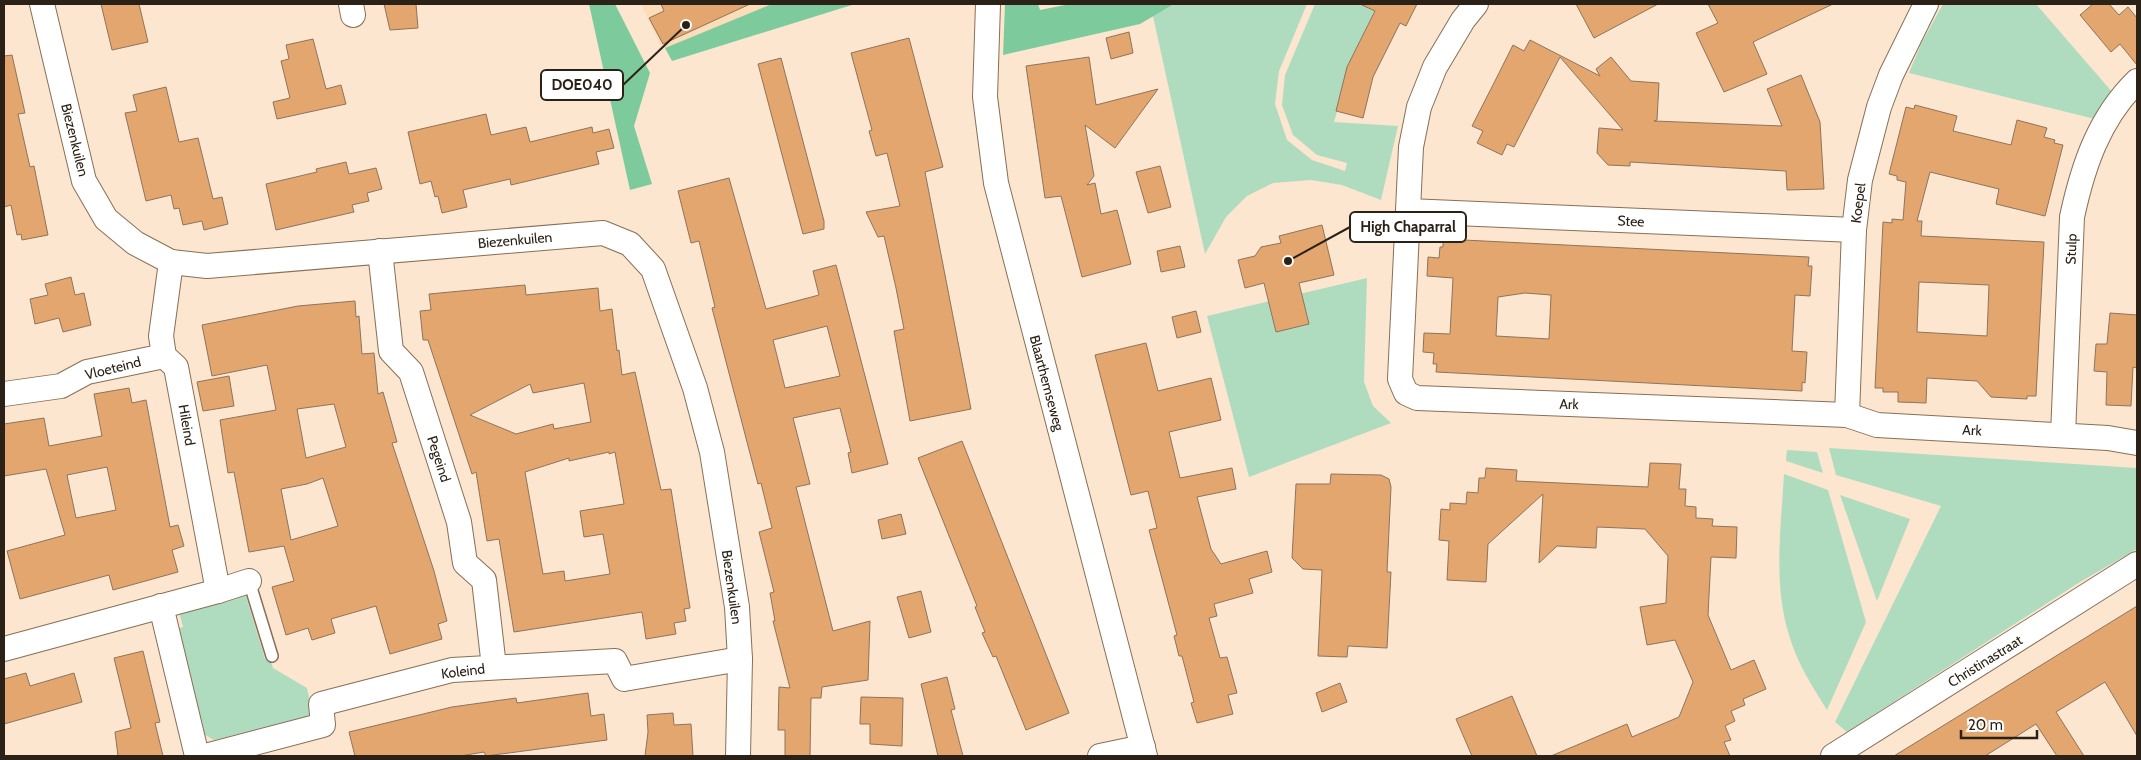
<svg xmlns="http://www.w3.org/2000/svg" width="2141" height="760" viewBox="0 0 2141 760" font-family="Cabin,sans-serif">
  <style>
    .built { fill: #fddcba }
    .green { fill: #afdcbf }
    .forest { fill: #7dcb9d }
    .building { fill: #e2a66e; stroke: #8e745c; fill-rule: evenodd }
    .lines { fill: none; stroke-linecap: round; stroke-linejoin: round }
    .service-casing { stroke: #886f56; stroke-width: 14 }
    .minor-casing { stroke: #886f56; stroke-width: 26 }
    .service { stroke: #fff; stroke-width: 11 }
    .minor { stroke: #fff; stroke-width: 24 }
    .labels { text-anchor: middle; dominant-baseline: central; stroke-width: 5; stroke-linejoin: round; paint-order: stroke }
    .street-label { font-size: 14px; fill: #2b2116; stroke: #fff }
    .leader { fill: none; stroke: #2b2116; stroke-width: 2 }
    .callout-dot { fill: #2b2116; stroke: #fff; stroke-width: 2 }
    .callout { fill: #fff; stroke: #2b2116; stroke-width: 2 }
    .callout-label { font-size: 15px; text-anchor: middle; font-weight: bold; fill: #2b2116 }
  </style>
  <rect width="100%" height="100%" fill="#fce6d0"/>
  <path class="built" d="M641 4H772L665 48 661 47Z"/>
  <g class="green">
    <path d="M1174 4H1307L1279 71 1275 104 1287 140 1312 160 1345 171 1347 163 1317 155 1293 135 1282 105 1285 75 1315 4H1378L1354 54 1334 122 1398 126 1381 200 1342 185 1311 180 1273 183 1247 196 1226 217 1205 254 1153 16Z"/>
    <path d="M1943 4H2036L2113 93 2095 119 1909 73 1921 44Z"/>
    <path d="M1367 278 1364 382 1373 406 1391 423 1249 477 1207 316Z"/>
    <path d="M1829 448 2137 468V549L2080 582 1847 732 1835 722 1941 506 1836 475Z"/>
    <path d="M1787 450 1817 452 1823 473 1786 461Z"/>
    <path d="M1784 474 1828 490 1866 622 1827 710C1812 686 1797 663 1789 635 1773 584 1781 527 1784 474Z"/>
    <path d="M1840 495 1910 519 1877 601Z"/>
    <path d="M244 590 265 659 270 658 273 668 307 688 313 716 214 740 200 732 175 629 183 627 178 608Z"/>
  </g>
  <g class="forest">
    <path d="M589 4H615L650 73 634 126 652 184 630 190Z"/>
    <path d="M772 4H855L672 61 665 48Z"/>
    <path d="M1005 4H1038L1040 10 1070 4H1174L1140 24 1003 55Z"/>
  </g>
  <g class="building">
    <path d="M101 4H139L148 42 112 50Z"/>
    <path d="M384 4H416L418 28 390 30Z"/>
    <path d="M661 4H750L663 44 649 18 664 11Z"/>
    <path d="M1360 4H1417L1406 26 1400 23 1373 77 1363 118 1336 111 1347 67 1375 11Z"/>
    <path d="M1576 4H1658L1594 38Z"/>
    <path d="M1708 4H1833L1753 42 1767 74 1724 92 1696 33 1718 23Z"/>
    <path d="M2093 4H2109L2119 15 2128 7 2137 18V65L2120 44 2111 52 2080 15Z"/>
    <path d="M1129 32 1133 53 1111 59 1106 38Z"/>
    <path d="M909 38 943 167 925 172 971 409 910 421 894 331 904 329 896 288 884 236 878 237 866 212 900 206 887 153 876 156 869 131 872 130 851 53Z"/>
    <path d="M313 39 326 89 341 85 346 104 277 119 273 102 290 98 281 61 289 59 286 45Z"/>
    <path d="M1530 40 1600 76 1596 69 1611 57 1631 81 1659 83 1657 120 1654 121 1782 126 1767 89 1801 75 1820 122 1824 189 1787 190 1786 171 1630 162V166L1608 165 1597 153 1599 128 1623 130 1560 57 1514 147 1507 144 1502 155 1477 143 1483 131 1472 126 1495 81 1513 45 1524 51Z"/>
    <path d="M12 55 25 113 18 114 30 167 34 166 48 235 22 240 21 234 17 235 11 205 4 207V56Z"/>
    <path d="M1089 57 1096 105 1158 89 1115 148 1085 125 1094 176 1087 185 1095 183 1101 214 1117 210 1131 264 1082 277 1061 196 1045 198 1026 66Z"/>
    <path d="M781 58 824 221V229L803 234 758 64Z"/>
    <path d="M166 87 179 142 198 138 213 199 222 197 228 224 204 230 202 221 183 225 179 208 174 209 171 195 146 201 125 113 137 111 133 95Z"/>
    <path d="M1915 105 1957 116 1953 131 2011 145 2017 120 2047 128 2044 137 2055 140 2054 143 2063 145 2045 216 1996 204 1999 189 1930 172 1917 221H1922L1921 236 2044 242 2036 396H2027V399L1991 397 1977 381 1927 378 1926 403 1898 402V392H1883V388H1875L1883 222 1892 223V219L1903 220 1906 182 1897 180V176L1889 174 1906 107 1914 109ZM1919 282 1989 285 1987 336 1917 332Z"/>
    <path d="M486 114 491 135 526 127 530 142 592 127 593 133 609 129 614 148 596 152 599 164 511 185 510 179 463 190 467 207 442 213 438 196 435 197 431 181 420 184 408 132Z"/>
    <path d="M346 162 349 174 376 168 382 189 367 193 369 201 352 205 354 212 276 230 266 184 317 172 316 169Z"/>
    <path d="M1160 166 1171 207 1148 213 1136 172Z"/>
    <path d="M729 178 766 309 819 295 813 271 836 265 888 464 852 473 848 453 851 452 840 408 793 418 810 484 796 487 833 631 870 621 868 680 822 687 821 698H811L810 756H785V730H778L779 687 790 688 773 621H775L770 593 774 592 759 532 772 528 761 483 758 484 712 308 715 307 699 241 691 243 678 191ZM827 326 840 376 785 388 773 340Z"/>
    <path d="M1322 225 1334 275 1299 283 1309 324 1276 332 1264 283 1245 288 1238 260 1255 256 1261 247 1281 243 1279 236Z"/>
    <path d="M1443 239 1809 257 1808 266H1812L1810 296 1795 295 1792 351 1807 352 1805 383 1802 382V391L1436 372 1437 364H1433L1434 353 1423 352 1424 333 1450 334 1453 278 1427 276 1428 257 1439 258 1440 247H1443ZM1525 293 1551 295 1549 339 1496 336 1498 297Z"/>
    <path d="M1180 246 1185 267 1161 272 1157 251Z"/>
    <path d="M71 277 75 295 84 293 91 325 63 332 59 318 35 324 30 299 48 295 45 284Z"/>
    <path d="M525 285 526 295 598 288 600 311 612 309 617 351 619 350 622 375 635 372 661 490 671 489 690 608 684 609 686 621 674 623 676 634 646 639 642 612 514 632 499 539 487 541 476 472 472 474 428 340H423L420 311 431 310 429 294ZM584 383 591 422 554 429 553 424 516 434 470 415 530 384 533 393ZM609 452V454L615 452 624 504 580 511 584 537 603 534 610 574 565 581 564 571 543 574 525 472 569 458V461Z"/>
    <path d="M355 301 356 317 359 316 362 354 374 353 378 394 383 392 397 442 392 443 434 571 447 621 438 624 442 639 390 654 376 606 331 619 335 633 312 640 308 628 286 635 272 587 294 581 284 546 249 552 234 472 228 473 220 420 276 410 267 365 212 376 202 325 298 306ZM334 404 346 447 306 458 297 409ZM323 478 338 526 291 540 281 489 307 484Z"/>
    <path d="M1196 311 1201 332 1177 338 1172 317Z"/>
    <path d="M2110 313 2137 315V368L2133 367 2131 406 2106 405 2107 372 2094 371 2096 344H2107Z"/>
    <path d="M1146 343 1158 391 1211 378 1221 420 1169 432 1180 478 1232 468 1236 489 1197 497 1211 549 1221 564 1267 551 1272 572 1249 579 1253 593 1214 604 1217 616 1209 618 1220 658 1227 657 1237 693 1228 695 1233 714 1197 723 1191 703 1194 702 1182 656H1179L1174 636 1177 635 1149 530 1157 528 1148 491 1131 495 1095 355Z"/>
    <path d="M229 376 234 406 203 411 197 382Z"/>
    <path d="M129 388 132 403 146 400 170 527 178 525 184 546 172 550 178 572 113 590 109 575 20 599 7 551 65 535 46 469 4 476V424L44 418 49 446 102 436 94 394ZM107 467 116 510 76 518 67 475Z"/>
    <path d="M962 441 1069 713 1026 730 996 656 993 657 982 633 985 632 975 607 977 606 918 458Z"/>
    <path d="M1650 463 1681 464 1679 489H1686L1685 506 1696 507V518L1713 519 1712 526 1737 527 1736 558 1711 557 1708 615 1731 670 1754 660 1766 689 1743 699 1745 705 1731 711 1735 721 1725 726 1731 740 1724 742 1730 756H1551L1627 724 1632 737 1679 717 1693 682 1675 640 1647 645 1640 607 1666 603 1668 556 1645 529 1597 527 1596 548 1557 546 1539 563 1543 494 1488 544 1486 582 1447 580 1449 541 1439 540 1441 509 1450 510V503L1466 504 1467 492 1478 493 1479 478H1485L1486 468 1517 470 1516 481 1648 487Z"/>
    <path d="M1331 474 1381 475 1389 479 1391 487 1387 572H1391L1387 648 1348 646 1347 657 1318 656 1322 570 1303 569 1292 558 1296 484H1330Z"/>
    <path d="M901 514 906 534 882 539 878 520Z"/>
    <path d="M921 591 931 632 909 638 897 597Z"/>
    <path d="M2137 606V736L2105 682 2056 712 2084 756H2057L2036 724 1985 756H1894Z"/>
    <path d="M143 651 160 722 155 723 163 756H118L115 732 131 728 114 658Z"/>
    <path d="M26 673 30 686 74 673 82 702 4 724V679Z"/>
    <path d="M947 677 955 709 951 710 963 756H938L921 684Z"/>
    <path d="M1340 683 1347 702 1322 712 1316 693Z"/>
    <path d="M588 693 591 716 604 714 607 740 486 756 484 752 460 756H355L349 732 452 707 516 698 517 703Z"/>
    <path d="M1512 696 1537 756H1472L1456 719Z"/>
    <path d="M861 697 903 698 902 746 870 744V724H860Z"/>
    <path d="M673 713 674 725 691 724 693 756H645L648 732 647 715Z"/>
  </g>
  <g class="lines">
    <g class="service-casing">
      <path id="service" d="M249 581 272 656"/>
    </g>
    <g class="minor-casing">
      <g id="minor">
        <path d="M42 4 84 181 106 219 135 243 171 262 207 266 603 233 630 244 653 269 695 388 712 452 737 607 740 659 738 756"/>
        <path d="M351 4 353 15"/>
        <path d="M988 4 985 97 996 183 1145 756"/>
        <path d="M1476 4 1463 20 1435 67 1419 107 1411 147 1400 379 1406 393 1417 398 1847 415 1877 425 2108 438 2137 443"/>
        <path d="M1408 211 1854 230"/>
        <path d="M380 251 391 351 411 372 459 522 465 563 484 580 494 667"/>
        <path d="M4 394 61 386 87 372 164 356"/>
        <path d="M1847 415 1854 230 1860 180 1879 107 1891 75 1926 4"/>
        <path d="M2063 435 2072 217C2083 166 2099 118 2137 81"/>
        <path d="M218 591 249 581"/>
        <path d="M161 606 197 756"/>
        <path d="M4 649 218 591 176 367 164 356 161 336 171 262"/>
        <path d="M205 756 323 725 321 704 452 670 615 661 624 679 740 659"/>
        <path d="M1100 756 1143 747"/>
        <path d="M1833 756 2137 564"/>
      </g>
    </g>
    <use href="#service" class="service"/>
    <use href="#minor" class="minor"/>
  </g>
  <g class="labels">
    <g class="street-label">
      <text transform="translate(75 140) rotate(76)">Biezenkuilen</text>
      <text transform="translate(1858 203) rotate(-83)">Koepel</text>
      <text transform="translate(1631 221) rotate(3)">Stee</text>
      <text transform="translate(515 240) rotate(-5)">Biezenkuilen</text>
      <text transform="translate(2071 249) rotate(-88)">Stulp</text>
      <text transform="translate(113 368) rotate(-14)">Vloeteind</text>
      <text transform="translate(1047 383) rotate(75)">Blaarthemseweg</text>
      <text transform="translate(1569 404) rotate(2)">Ark</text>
      <text transform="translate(187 425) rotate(80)">Hileind</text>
      <text transform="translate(1972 430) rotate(3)">Ark</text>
      <text transform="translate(439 459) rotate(72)">Pegeind</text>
      <text transform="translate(732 587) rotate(82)">Biezenkuilen</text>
      <text transform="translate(1985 661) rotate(-32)">Christinastraat</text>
      <text transform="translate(463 671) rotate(-7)">Koleind</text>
    </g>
  </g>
  <path class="leader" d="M686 25L623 85M1288 261L1350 227"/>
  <g class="callout-dot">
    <circle cx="686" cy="25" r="5"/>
    <circle cx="1288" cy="261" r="5"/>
  </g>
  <g class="callout">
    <rect x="541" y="70" width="82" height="30" rx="5"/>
    <rect x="1350" y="212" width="116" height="30" rx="5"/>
  </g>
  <g class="callout-label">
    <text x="582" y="90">DOE040</text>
    <text x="1408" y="232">High Chaparral</text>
  </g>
  <rect width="2141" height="760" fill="none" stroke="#2b2116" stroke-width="10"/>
  <path d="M1961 730v8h76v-8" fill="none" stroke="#2b2116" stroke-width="2.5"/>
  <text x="1968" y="730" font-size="15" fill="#2b2116" stroke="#ffffff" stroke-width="4" paint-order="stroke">20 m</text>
</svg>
